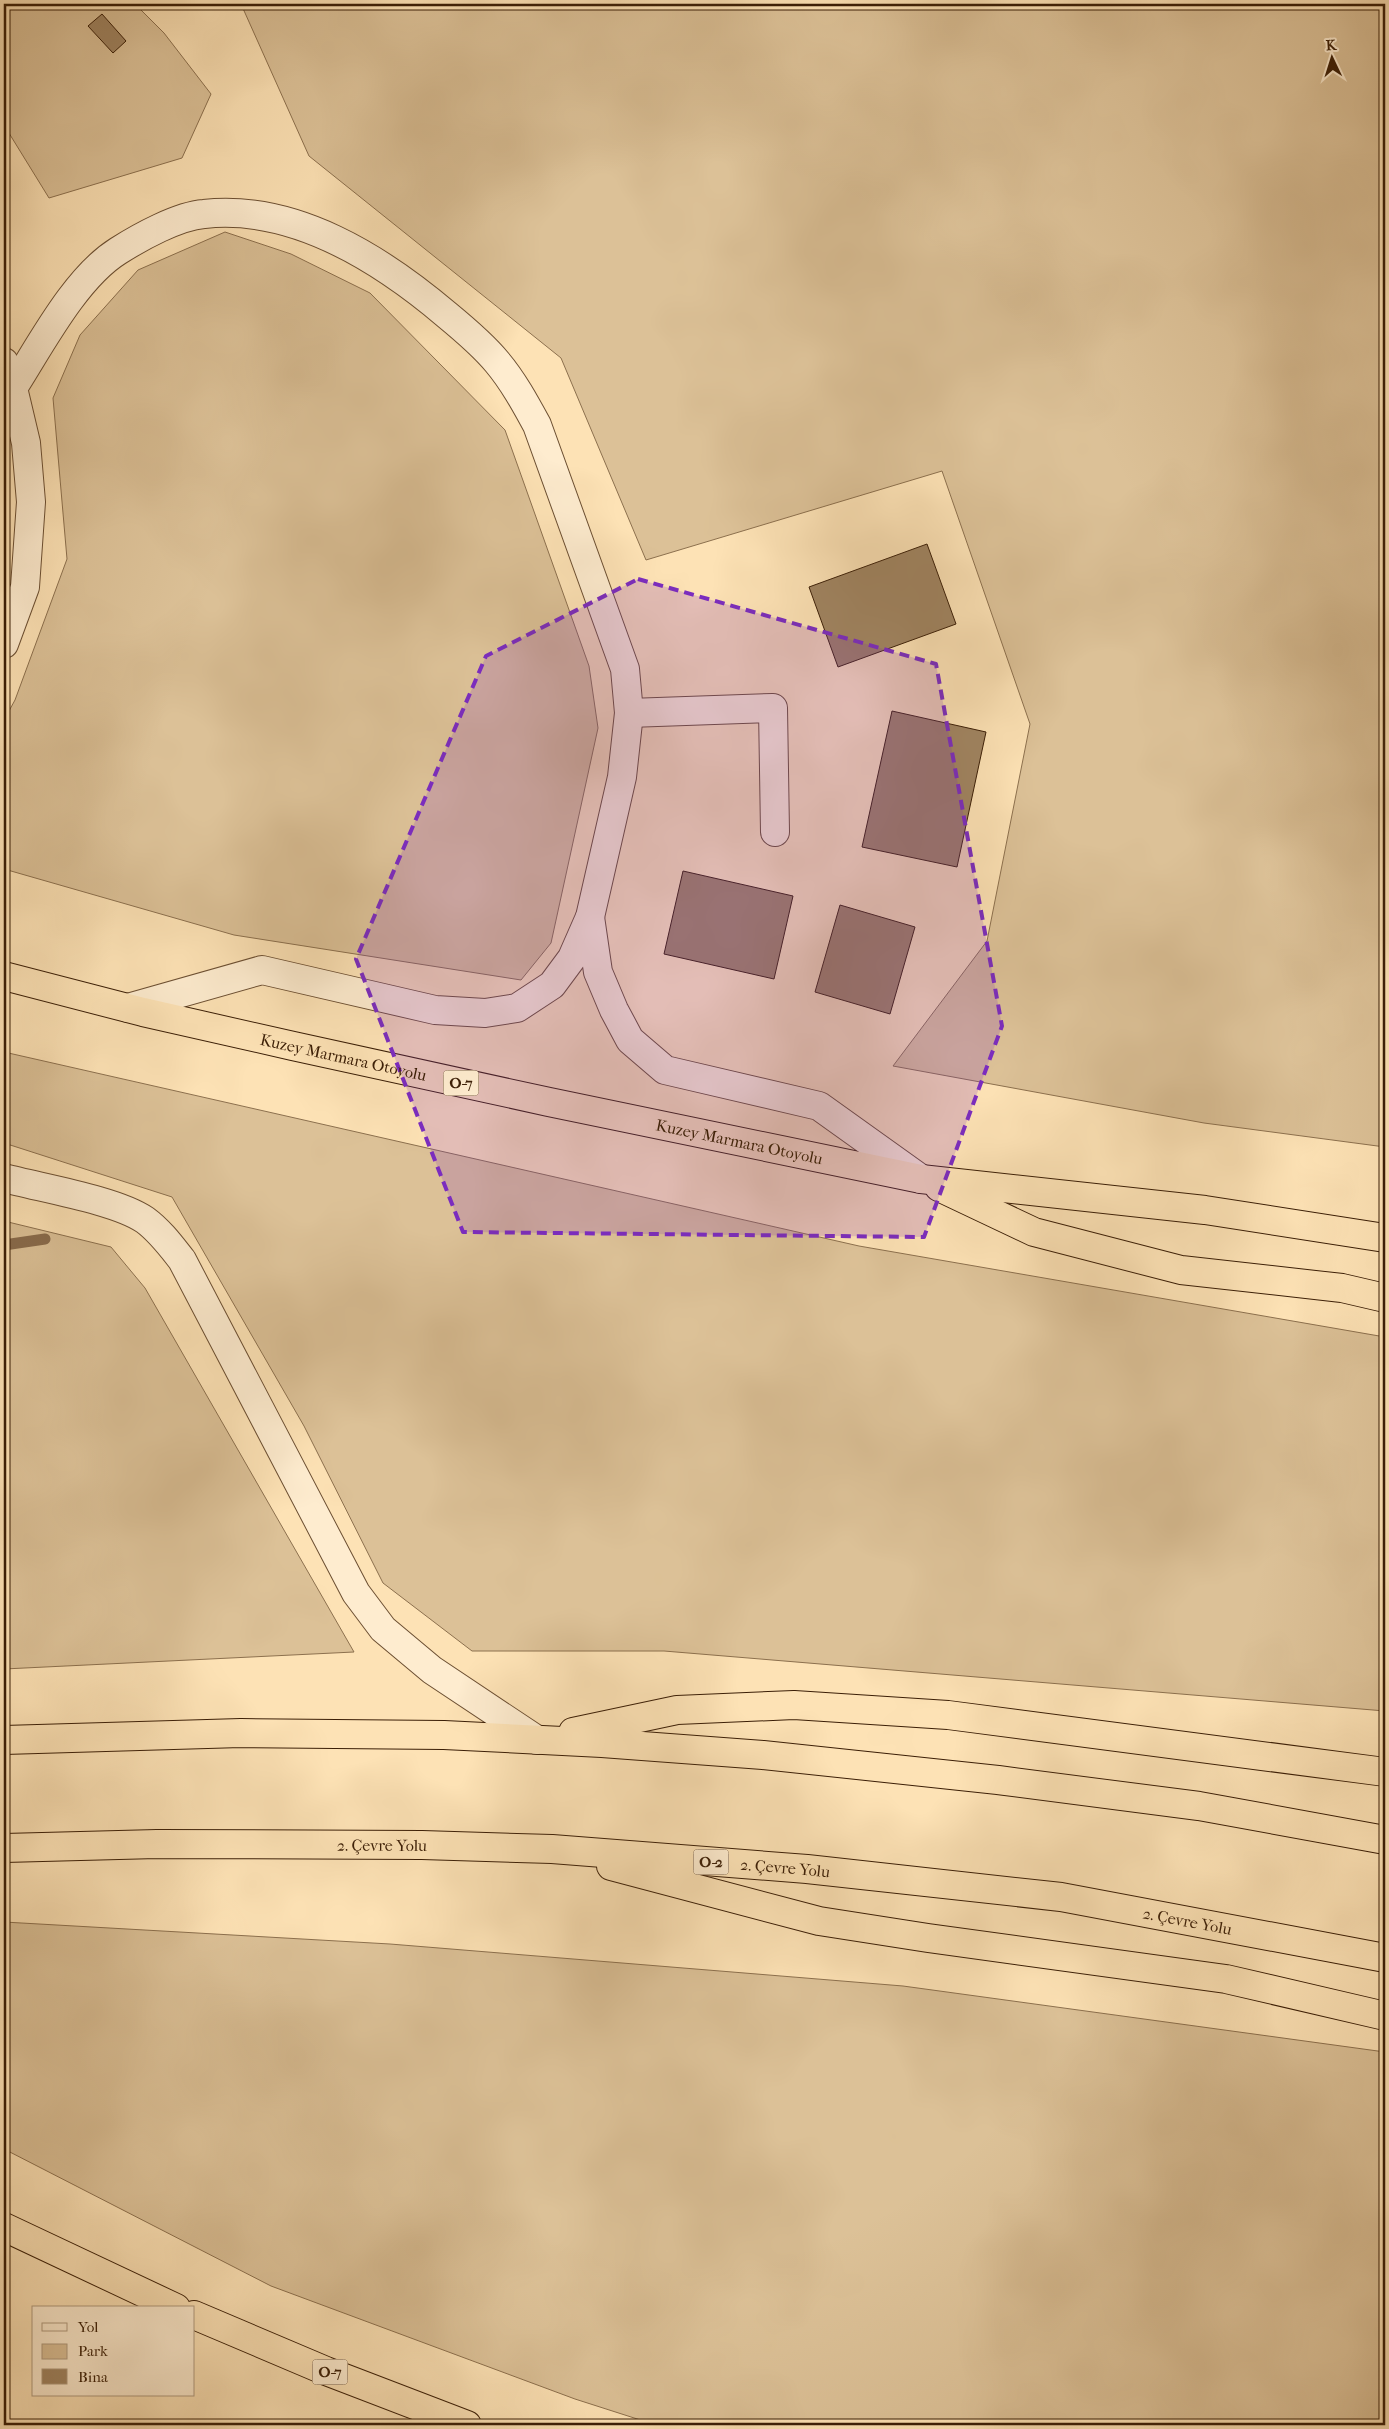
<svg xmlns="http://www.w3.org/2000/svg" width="1389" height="2429" viewBox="0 0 1389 2429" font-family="'IM FELL French Canon',serif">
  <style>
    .green { fill: #dcc197; stroke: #8c704e }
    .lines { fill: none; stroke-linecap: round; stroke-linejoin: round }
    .stream { stroke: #886b4c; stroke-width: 11 }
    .building { fill: #a08461; stroke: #3b1e06 }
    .minor-casing { stroke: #6c4f32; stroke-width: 30 }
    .highway-casing { stroke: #3b1e06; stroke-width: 30 }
    .minor { stroke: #feeccf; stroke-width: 28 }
    .highway { stroke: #fde2b5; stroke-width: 28 }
    .marked { fill: #7b2cbf; fill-opacity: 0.2; stroke: #7b2cbf; stroke-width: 4; stroke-dasharray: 10 6; stroke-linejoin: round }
    .labels { text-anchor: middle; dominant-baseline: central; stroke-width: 4.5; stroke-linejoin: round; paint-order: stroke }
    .shield { fill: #feeccf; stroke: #765c42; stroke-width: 1 }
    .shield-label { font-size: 15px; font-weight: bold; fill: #3b1e06 }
    .street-label { font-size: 16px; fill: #3b1e06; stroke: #feeccf }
  </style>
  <rect width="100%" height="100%" fill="#fde2b5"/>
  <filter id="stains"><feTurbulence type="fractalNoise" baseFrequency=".004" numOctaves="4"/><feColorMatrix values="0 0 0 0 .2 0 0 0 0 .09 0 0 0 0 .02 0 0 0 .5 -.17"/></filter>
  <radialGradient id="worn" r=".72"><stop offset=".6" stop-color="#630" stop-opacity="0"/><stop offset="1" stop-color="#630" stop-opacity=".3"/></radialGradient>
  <g class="green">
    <path d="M4 4H135L164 33 211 94 182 158 49 198 4 125Z"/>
    <path d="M241 4H1385V1147L1204 1123 893 1066 987 941 1030 724 942 471 646 560 561 358 309 156Z"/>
    <path d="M225 232 291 254 370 293 505 430 589 666 598 728 551 943 521 980 234 935 4 869V720L15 700 67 559 53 398 80 335 138 270Z"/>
    <path d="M4 1052 859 1246 1385 1337V1711L664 1651H472L383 1583 304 1426 172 1197 4 1143Z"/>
    <path d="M4 1221 111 1247 145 1288 354 1652 4 1669Z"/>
    <path d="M4 1922 390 1944 903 1986 1385 2052V2425H656L575 2399 271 2286 4 2149Z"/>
  </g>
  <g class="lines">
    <path class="stream" d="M4 1245 45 1239"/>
  </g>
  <g class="building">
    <path d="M102 14 126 41 113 53 88 26Z"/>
    <path d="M927 544 956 624 838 667 809 587Z"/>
    <path d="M892 711 986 732 957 867 862 847Z"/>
    <path d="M683 871 793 896 774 979 664 954Z"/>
    <path d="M840 905 915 927 890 1014 815 992Z"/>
  </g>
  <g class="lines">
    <g class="minor-casing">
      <g id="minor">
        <path d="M4 362 13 388 26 443 31 502 25 587 4 644"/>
        <path d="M13 388C40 346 75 278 118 251 140 237 178 216 204 214 295 204 381 259 447 315 464 329 483 345 497 362 513 381 525 403 537 425L625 669 629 713 622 777 590 917 572 958 552 985 517 1008 485 1013 435 1010 262 970 128 1008"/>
        <path d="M629 713 773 708 775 832"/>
        <path d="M590 917 598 972 614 1010 630 1040 665 1070 819 1106 921 1179"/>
        <path d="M4 1178C41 1188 116 1200 145 1220 160 1231 171 1246 182 1260L356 1593 383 1629 432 1670 537 1740"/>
      </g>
    </g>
    <g class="highway-casing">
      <g id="highway">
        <path id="s1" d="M4 976 143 1012 293 1046 549 1102 921 1179 1205 1210 1385 1238"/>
        <path d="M939 1187 1034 1232 1181 1270 1342 1288 1385 1298"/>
        <path d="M573 1732 677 1710 794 1705 948 1715 1385 1772"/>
        <path d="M4 1740 241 1733 444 1735 602 1743 763 1755 998 1780 1199 1806 1385 1840"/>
        <path id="s2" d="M4 1848 157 1844 422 1845 552 1849 807 1869 1061 1897 1385 1958"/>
        <path d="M611 1866 819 1921 928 1938 1226 1979 1385 2016"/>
        <path d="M4 2227 176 2308"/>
        <path d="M194 2315 326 2371 467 2425"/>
      </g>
    </g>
    <use href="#minor" class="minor"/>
    <use href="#highway" class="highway"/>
  </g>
  <path class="marked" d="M638 579 936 664 1002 1026 924 1237 463 1232 356 959 486 656Z"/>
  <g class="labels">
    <g class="shield">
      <rect x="443.5" y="1070.5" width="35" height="25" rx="4"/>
      <rect x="693.5" y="1849.5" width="35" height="25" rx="4"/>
      <rect x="312.5" y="2359.5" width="35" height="25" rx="4"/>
    </g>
    <g class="shield-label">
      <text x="461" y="1083">O-7</text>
      <text x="711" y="1862">O-2</text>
      <text x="330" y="2372">O-7</text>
    </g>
    <g class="street-label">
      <text stroke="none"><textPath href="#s1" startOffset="349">Kuzey Marmara Otoyolu</textPath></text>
      <text stroke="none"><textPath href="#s1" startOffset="754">Kuzey Marmara Otoyolu</textPath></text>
      <text stroke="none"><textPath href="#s2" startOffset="378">2. Çevre Yolu</textPath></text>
      <text stroke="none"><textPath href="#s2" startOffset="782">2. Çevre Yolu</textPath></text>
      <text stroke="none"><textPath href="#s2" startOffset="1188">2. Çevre Yolu</textPath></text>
    </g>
  </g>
  <rect width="1389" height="2429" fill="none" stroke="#fde2b5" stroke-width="20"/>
  <rect x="5" y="5" width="1379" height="2419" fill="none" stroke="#3b1e06" stroke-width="2.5"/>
  <rect x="10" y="10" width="1369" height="2409" fill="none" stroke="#3b1e06"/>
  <rect x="32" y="2306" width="162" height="90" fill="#feeccf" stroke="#b09a7f"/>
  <rect x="42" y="2323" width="25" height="8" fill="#feeccf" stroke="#b09a7f"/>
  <text x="78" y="2332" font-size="15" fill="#3b1e06">Yol</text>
  <rect x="42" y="2344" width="25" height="15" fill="#dcc197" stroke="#b09a7f"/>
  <text x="78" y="2356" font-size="15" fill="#3b1e06">Park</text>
  <rect x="42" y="2369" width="25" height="15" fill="#a08461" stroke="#b09a7f"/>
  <text x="78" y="2382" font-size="15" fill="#3b1e06">Bina</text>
  <g transform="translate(1332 58) rotate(356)" stroke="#feeccf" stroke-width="4" paint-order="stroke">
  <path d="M0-4L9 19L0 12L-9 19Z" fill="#3b1e06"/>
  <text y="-8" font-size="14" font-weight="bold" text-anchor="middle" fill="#3b1e06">K</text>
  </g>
  <rect width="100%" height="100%" filter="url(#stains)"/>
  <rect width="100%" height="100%" fill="url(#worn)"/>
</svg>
